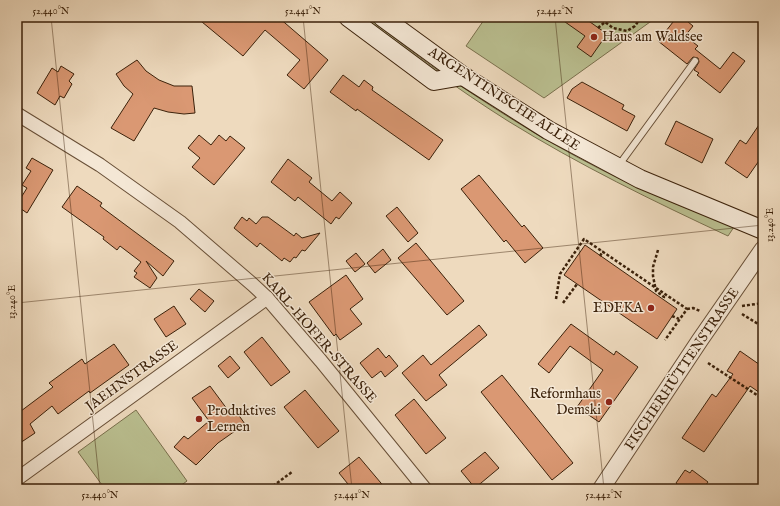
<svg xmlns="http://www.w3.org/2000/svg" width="780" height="506" viewBox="0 0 780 506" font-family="'IM FELL English',serif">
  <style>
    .green { fill: #babf90; stroke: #7a704d }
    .building { fill: #da9873; stroke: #3b210a }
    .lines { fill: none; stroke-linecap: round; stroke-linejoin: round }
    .service-casing { stroke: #684f37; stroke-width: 8 }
    .minor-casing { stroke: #684f37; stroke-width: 15 }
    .tertiary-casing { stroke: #684f37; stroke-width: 18 }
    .secondary-casing { stroke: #3b210a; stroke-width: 20 }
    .path { stroke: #3b210a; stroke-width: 2.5; stroke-dasharray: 3 2; stroke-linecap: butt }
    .service { stroke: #f4e7d5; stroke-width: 6 }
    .minor { stroke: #f4e7d5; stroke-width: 13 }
    .tertiary { stroke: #f4e7d5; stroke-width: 16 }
    .secondary { stroke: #f4e7d5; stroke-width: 18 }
    .ticks { fill: none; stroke: #3b210a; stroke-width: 1; stroke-opacity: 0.45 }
    .poi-dot { fill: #8f2418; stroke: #f4e7d5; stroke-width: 1.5 }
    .labels { text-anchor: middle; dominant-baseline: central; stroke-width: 3; stroke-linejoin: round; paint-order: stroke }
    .poi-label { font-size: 14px; fill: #3b210a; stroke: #f4e7d5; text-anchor: start }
    .street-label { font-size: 14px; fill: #3b210a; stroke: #f4e7d5 }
    .neatline { fill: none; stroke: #3b210a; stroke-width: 1.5 }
    .ticks-label { font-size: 10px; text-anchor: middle; fill: #3b210a }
  </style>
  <rect width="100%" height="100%" fill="#eedabe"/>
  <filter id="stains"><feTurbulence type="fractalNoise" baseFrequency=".005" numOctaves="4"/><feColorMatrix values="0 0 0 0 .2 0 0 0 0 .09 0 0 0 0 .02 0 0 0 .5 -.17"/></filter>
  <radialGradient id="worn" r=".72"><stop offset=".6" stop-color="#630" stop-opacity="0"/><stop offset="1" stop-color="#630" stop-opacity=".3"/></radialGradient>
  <g class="green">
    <path d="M360 17H367C395 38 423 61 452 80 506 117 562 151 620 179 657 197 696 212 734 227L728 236C653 201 579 165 508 121 457 89 409 53 360 17Z"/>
    <path d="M486 17H657L544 98 466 46Z"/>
    <path d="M136 410 187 481 176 489H105L78 452Z"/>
  </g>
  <g class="building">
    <path d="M196 17H278L328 60 304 89 287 75 300 60 265 30 243 56Z"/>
    <path d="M558 17H583L607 34 591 57 577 47 585 36Z"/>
    <path d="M677 17H682L693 26 685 36 698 46 695 49 720 69 733 52 745 61 720 93 697 75 699 73 694 70 699 62 698 58 693 57 687 64 658 41Z"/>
    <path d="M137 60 146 71 159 80 174 86H192L195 113 184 114 168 112 154 108 134 141 111 128 133 94 124 86 116 74Z"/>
    <path d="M61 66 74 74 69 81 72 84 64 98 60 96 55 105 37 93 52 68 58 72Z"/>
    <path d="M343 75 359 87 364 80 373 87 372 90 443 140 429 160 357 109 356 111 330 92Z"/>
    <path d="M582 82 624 105 622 109 635 116 627 131 567 98 572 89Z"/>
    <path d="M763 119V155L747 178 725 163 740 140 746 144Z"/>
    <path d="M676 121 713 139 702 163 665 144Z"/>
    <path d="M199 135 211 145 219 135 226 141 230 136 245 148 214 185 192 167 200 158 188 148Z"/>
    <path d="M32 158 53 170 27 213 17 206V204L27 188 22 185 31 171 26 168Z"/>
    <path d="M288 159 312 178 309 182 332 201 340 192 352 203 339 219 336 217 331 224 298 197 295 201 271 182Z"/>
    <path d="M479 175 522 227 524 225 543 248 525 263 506 240 504 242 461 189Z"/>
    <path d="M77 186 102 203 100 206 174 261 163 276 146 261 157 278 150 288 134 277 137 273 134 271 141 262 120 246 117 250 103 239 104 237 62 207Z"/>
    <path d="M397 207 418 233 408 242 386 216Z"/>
    <path d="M242 217 247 221 249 218 256 224 262 217H268L294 236 296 233 302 238 320 233 305 251 302 250 296 258 294 257 290 262 284 258 282 261 260 243 257 247 234 228Z"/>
    <path d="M416 243 464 301 447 315 398 258Z"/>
    <path d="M585 245 677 309 657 339 564 275Z"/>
    <path d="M383 249 391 260 375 273 367 263Z"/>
    <path d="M356 253 365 264 355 272 346 261Z"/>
    <path d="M346 275 363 299 350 309 362 324 340 340 336 334 334 336 309 302Z"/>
    <path d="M199 289 214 301 205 312 190 299Z"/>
    <path d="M174 306 186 324 166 337 154 319Z"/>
    <path d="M571 324 614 355 616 351 638 367 599 422 577 407 603 370 570 346 549 373 538 364Z"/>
    <path d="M479 325 487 335 439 375 447 385 426 401 402 373 423 355 431 365Z"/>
    <path d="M262 337 290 372 271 386 244 352Z"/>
    <path d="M114 344 129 365 90 393 89 391 58 414 52 406 30 424 35 433 17 445V404L21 411 53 387 49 383 82 359 85 364Z"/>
    <path d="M378 348 386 358 389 355 398 366 385 377 381 371 372 378 360 363Z"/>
    <path d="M740 351 763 367V395L750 386 704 452 682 438 712 394 716 397 733 374 727 371Z"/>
    <path d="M230 356 240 368 228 378 218 366Z"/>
    <path d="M502 375 573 463 552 480 481 392Z"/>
    <path d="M210 386 230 413 235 410 245 424 218 443 196 465 174 447 184 436 188 439 209 421 192 398Z"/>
    <path d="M305 390 339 431 318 448 284 407Z"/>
    <path d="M414 399 446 438 426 454 395 415Z"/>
    <path d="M485 452 499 468 475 488 461 471Z"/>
    <path d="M359 457 386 489H352L339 473Z"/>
    <path d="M685 470 690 473 692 470 708 482 703 489H683L676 483Z"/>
  </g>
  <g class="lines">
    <g class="service-casing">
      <path id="service" d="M619 165 695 61"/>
    </g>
    <g class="minor-casing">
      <g id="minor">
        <path d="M17 114 100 165 180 222 252 284 267 298 321 361 425 489"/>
        <path d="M17 479 267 298"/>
      </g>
    </g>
    <g class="tertiary-casing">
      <path id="tertiary" d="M601 489 700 340 763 249"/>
    </g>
    <g class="secondary-casing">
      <g id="secondary">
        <path d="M348 17 434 81 463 76"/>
        <path d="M382 17 463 76 548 130 640 179 763 230"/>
      </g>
    </g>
    <g class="path">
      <path d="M598 28 605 22 613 28 627 31 635 26 641 17"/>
      <path d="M658 250 653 267V276L656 291 664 297 663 299"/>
      <path d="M600 256 603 251"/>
      <path d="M556 299 560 274 584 239 687 309 665 340"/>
      <path d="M563 303 577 284"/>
      <path d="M742 306 763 303"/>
      <path d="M687 309 693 308 700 311"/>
      <path d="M742 314 763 327"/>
      <path d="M672 316 679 319"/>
      <path d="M708 363 763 399"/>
      <path d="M758 488 763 480"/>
      <path d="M269 489 292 472"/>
    </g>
    <use href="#service" class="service"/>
    <use href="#minor" class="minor"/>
    <use href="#tertiary" class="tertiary"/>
    <use href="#secondary" class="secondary"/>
  </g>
  <path class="ticks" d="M51 17 100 489M303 17 352 489M555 17 604 489M17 303 763 225"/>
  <g class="poi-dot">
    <circle cx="594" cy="37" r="4"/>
    <circle cx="651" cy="308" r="4"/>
    <circle cx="609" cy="402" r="4"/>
    <circle cx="199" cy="419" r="4"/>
  </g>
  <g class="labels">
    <g class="poi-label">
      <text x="602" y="37">Haus am Waldsee</text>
      <text x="643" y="308" text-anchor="end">EDEKA</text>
      <text x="601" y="394" text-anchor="end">Reformhaus<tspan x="601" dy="16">Demski</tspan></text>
      <text x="207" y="411">Produktives<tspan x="207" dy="16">Lernen</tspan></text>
    </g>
    <g class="street-label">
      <text transform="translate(504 99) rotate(33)">ARGENTINISCHE ALLEE</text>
      <text transform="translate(319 338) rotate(49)">KARL-HOFER-STRASSE</text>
      <text transform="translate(682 369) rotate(-56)">FISCHERHÜTTENSTRASSE</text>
      <text transform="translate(132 376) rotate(-36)">JAEHNSTRASSE</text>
    </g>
  </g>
  <rect width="780" height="506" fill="none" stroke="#eedabe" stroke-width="44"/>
  <rect x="22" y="22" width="736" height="462" class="neatline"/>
  <g class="ticks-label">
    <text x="51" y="14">52.440°N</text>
    <text x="303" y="14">52.441°N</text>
    <text x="555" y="14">52.442°N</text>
    <text transform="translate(769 225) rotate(-90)" y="4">13.240°E</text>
    <text transform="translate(11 302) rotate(-90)" y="4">13.240°E</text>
    <text x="100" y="498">52.440°N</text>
    <text x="352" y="498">52.441°N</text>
    <text x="604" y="498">52.442°N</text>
  </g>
  <rect width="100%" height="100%" filter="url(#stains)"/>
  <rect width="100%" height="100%" fill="url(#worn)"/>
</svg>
